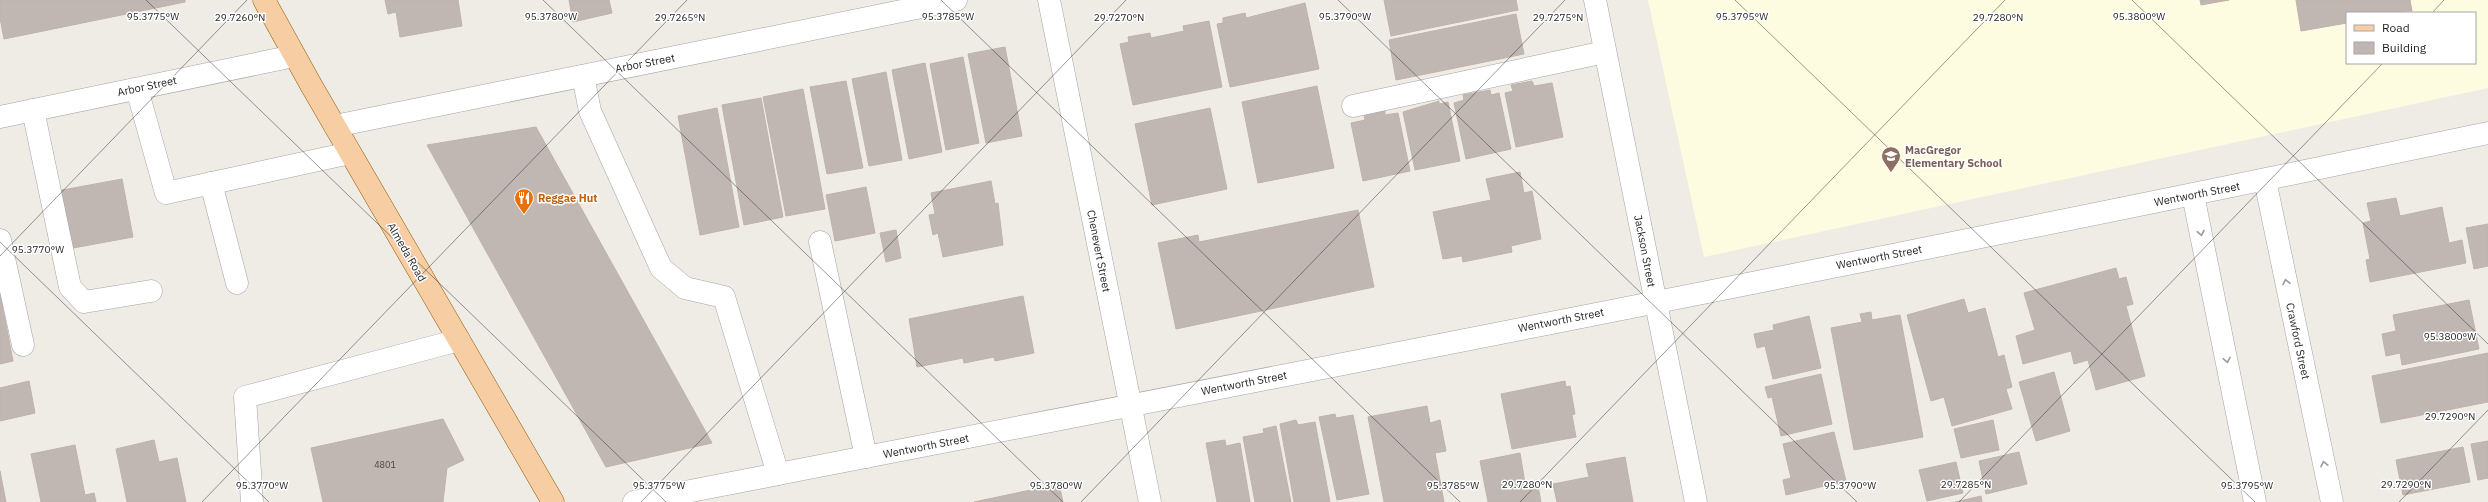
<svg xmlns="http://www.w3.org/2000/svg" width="2488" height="502" viewBox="0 0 2488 502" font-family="'IBM Plex Sans',sans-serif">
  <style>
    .education { fill: #fdfce1; fill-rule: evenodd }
    .building { fill: #c0b7b3; stroke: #c0b2a9 }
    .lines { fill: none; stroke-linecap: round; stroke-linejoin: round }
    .lane-casing { stroke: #a3a3a3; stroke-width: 23 }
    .street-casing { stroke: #a3a3a3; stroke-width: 23 }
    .primary-casing { stroke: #925c08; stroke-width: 23 }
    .lane { stroke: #fff; stroke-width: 22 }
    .street { stroke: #fff; stroke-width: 22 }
    .primary { stroke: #f7cea3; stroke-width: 22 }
    .oneway { stroke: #9a9a9a }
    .ticks { fill: none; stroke: #1f1f1f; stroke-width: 1; stroke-opacity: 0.45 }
    .labels { text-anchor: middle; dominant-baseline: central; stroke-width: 3; stroke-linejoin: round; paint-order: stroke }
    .number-label { font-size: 9px; fill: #474544 }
    .street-label { font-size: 11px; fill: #1f1f1f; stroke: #fff }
    .education-label { font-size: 11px; font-weight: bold; fill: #785e54; stroke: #fff; text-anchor: start }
    .food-label { font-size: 11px; font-weight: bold; fill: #c56008; stroke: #fff; text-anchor: start }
    .ticks-label { font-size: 10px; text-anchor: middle; fill: #1f1f1f; stroke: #fff; stroke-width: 3; stroke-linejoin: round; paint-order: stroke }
  </style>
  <rect width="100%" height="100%" fill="#efece6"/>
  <path class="education" d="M1648 0H2488V88L1704 257ZM2347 13H2475V63H2347Z"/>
  <g class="building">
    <path d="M0 0H185V2L4 39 0 18Z"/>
    <path d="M385 0H458L462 26 400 37 396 12 388 14Z"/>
    <path d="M569 0H609L612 13 573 22Z"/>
    <path d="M1384 0H1516L1518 10 1391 36Z"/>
    <path d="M2200 0H2229L2201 5Z"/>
    <path d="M2296 0H2410L2412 11 2347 13V23L2301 31Z"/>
    <path d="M1305 3 1319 69 1230 87 1217 24 1223 23V18L1245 13 1246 18Z"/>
    <path d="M1516 14 1524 54 1396 80 1389 40Z"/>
    <path d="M1209 21 1222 87 1133 105 1120 44 1129 42 1128 37 1150 33 1151 38 1184 31 1183 26Z"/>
    <path d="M1005 47 1022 136 986 143 968 54Z"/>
    <path d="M963 57 979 143 946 150 930 64Z"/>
    <path d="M925 63 942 152 909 159 892 70Z"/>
    <path d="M886 72 902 160 869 166 852 79Z"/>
    <path d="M846 81 863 168 827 174 810 87Z"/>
    <path d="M1532 81 1534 86 1552 83 1563 137 1516 147 1505 93 1513 91 1511 85Z"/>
    <path d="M1317 86 1334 168 1258 183 1242 102Z"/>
    <path d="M803 89 825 209 786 216 763 97Z"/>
    <path d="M1490 90 1491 95 1499 93 1511 149 1466 159 1454 103 1464 100 1463 95Z"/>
    <path d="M761 98 783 217 744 225 722 105Z"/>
    <path d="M1439 101V104L1448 102 1460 161 1415 170 1403 112Z"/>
    <path d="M717 108 739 227 700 235 678 116Z"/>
    <path d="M1210 108 1227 189 1152 205 1135 124Z"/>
    <path d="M1385 110V115L1398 113 1410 171 1363 181 1351 123 1365 120 1364 114Z"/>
    <path d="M536 127 712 443 606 467 427 145Z"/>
    <path d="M1520 172 1524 193 1532 191 1541 239 1511 246 1512 252 1463 262 1462 256 1443 259 1433 212 1491 200 1486 179Z"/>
    <path d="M122 179 133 237 68 249 57 191Z"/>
    <path d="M991 181 995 204 998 203 1003 245 943 257 938 233 933 235 929 215 935 214 931 193Z"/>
    <path d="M866 187 875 233 835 241 826 195Z"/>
    <path d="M2396 198 2400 216 2442 207 2449 243 2462 240 2466 263 2370 282 2366 260 2370 259 2363 223 2371 221 2367 203Z"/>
    <path d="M1358 210 1374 287 1176 329 1158 243 1198 235 1199 242Z"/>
    <path d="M2488 224V266L2474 269 2466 228Z"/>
    <path d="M896 230 901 258 886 262 880 233Z"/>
    <path d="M2116 268 2119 279 2126 277 2133 304 2126 306 2145 376 2096 390 2088 360 2074 364 2071 351 2023 364 2016 336 2035 330 2024 293Z"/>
    <path d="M0 293 13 361 0 364Z"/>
    <path d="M1023 296 1034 353 995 361 994 357 964 363 963 358 917 367 909 319Z"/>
    <path d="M1964 299 1968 313 1985 308 1998 357 2004 355 2012 387 2006 389 2012 409 1952 426 1944 397 1931 401 1907 315Z"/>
    <path d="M2469 300 2479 349 2402 365 2400 353 2386 356 2382 334 2396 331 2393 315Z"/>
    <path d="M1871 312 1872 320 1900 315 1923 437 1854 450 1831 328 1862 322 1860 314Z"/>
    <path d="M1809 316 1821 368 1773 379 1765 346 1757 348 1754 334 1774 330 1773 325Z"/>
    <path d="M2488 353V402L2381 423 2372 376Z"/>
    <path d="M2054 372 2070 431 2036 441 2019 382Z"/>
    <path d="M1821 374 1832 424 1781 436 1772 397 1768 398 1765 387Z"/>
    <path d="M29 381 35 413 0 421V388Z"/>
    <path d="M1565 381 1566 387 1570 386 1575 414 1572 415 1576 437 1512 449 1501 394Z"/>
    <path d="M1427 406 1430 423 1440 420 1446 451 1435 453 1444 502H1384L1368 417Z"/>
    <path d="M1335 414 1336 418 1353 415 1369 494 1337 500 1319 417Z"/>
    <path d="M443 419 464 460 447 468 443 502H323L311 448Z"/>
    <path d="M1296 420 1298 425 1315 422 1330 502H1294L1280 424Z"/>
    <path d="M1993 420 1999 450 1961 458 1954 429Z"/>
    <path d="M1276 426 1291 502H1255L1243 437 1264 433 1263 429Z"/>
    <path d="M1834 432 1846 481 1786 495 1783 480 1791 478 1783 444Z"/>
    <path d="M154 440 159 462 177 458 186 502H127L116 449Z"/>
    <path d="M1225 440 1226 446 1240 443 1250 502H1217L1206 443Z"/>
    <path d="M2488 441V478L2478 480 2471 444Z"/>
    <path d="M75 445 85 495 94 493 96 502H41L31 454Z"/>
    <path d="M2463 447 2470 482 2403 495 2396 460Z"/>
    <path d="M2019 452 2027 484 1986 494 1979 461Z"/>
    <path d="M1520 453 1525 483 1537 480 1541 502H1488L1480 461Z"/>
    <path d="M1625 457 1633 502H1557L1553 484 1589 477 1586 464Z"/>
    <path d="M1956 462 1963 493 1927 501 1919 470Z"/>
    <path d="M0 471 6 502H0Z"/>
    <path d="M1059 484 1063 502H974Z"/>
    <path d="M1981 496 1982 502H1955Z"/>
  </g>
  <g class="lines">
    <g class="lane-casing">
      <g id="lane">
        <path d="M583 76 590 111 661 268 685 288 724 297 778 474"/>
        <path d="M137 89 166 193 350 153"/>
        <path d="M1353 106 1605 52"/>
        <path d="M33 110 70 287 84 302 151 291"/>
        <path d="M0 117 294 56"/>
        <path d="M211 183 237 283"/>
        <path d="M0 240 23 345"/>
        <path d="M820 242 866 457"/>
        <path d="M252 502 245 397 459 340"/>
      </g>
    </g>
    <g class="street-casing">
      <g id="street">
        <path d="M1049 0 1150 502"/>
        <path d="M1595 0 1696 502"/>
        <path d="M335 126 956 0"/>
        <path d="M2265 180 2332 502"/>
        <path d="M2193 195 2255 502"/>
        <path d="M634 502C1253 382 1871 262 2488 133"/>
      </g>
    </g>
    <g class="primary-casing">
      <path id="primary" d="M264 0 311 85 553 502"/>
    </g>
    <use href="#lane" class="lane"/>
    <use href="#street" class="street"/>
    <use href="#primary" class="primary"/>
  </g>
  <defs><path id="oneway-chevron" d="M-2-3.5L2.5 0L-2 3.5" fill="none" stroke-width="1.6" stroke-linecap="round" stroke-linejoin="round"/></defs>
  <g class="oneway">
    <use href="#oneway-chevron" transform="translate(2201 233) rotate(79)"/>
    <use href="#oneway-chevron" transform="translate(2286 282) rotate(-102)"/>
    <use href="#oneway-chevron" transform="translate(2227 360) rotate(79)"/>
    <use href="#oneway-chevron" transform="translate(2324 464) rotate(-102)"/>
  </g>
  <path class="ticks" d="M146 0 666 502M543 0 1063 502M941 0 1460 502M1338 0 1857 502M1735 0 2255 502M2132 0 2488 344M2432 13 2444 0M0 242 269 502M0 256 247 0M202 502 687 0M641 502 1126 0M1081 502 1565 0M1520 502 2005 0M1959 502 2383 63M2399 502 2488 410"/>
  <defs>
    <g id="school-pin" transform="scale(1)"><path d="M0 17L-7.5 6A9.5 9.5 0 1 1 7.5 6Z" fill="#8d6e63" stroke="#fff"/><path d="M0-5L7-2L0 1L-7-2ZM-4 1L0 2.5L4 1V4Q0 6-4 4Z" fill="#fff"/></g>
    <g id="restaurant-pin" transform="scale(1)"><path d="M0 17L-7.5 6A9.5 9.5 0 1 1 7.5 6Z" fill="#e8710a" stroke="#fff"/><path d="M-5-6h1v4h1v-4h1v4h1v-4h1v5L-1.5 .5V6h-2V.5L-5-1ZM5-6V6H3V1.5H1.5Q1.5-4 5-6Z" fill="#fff"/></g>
  </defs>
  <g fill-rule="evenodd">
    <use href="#school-pin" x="1891" y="156"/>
    <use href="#restaurant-pin" x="524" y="198"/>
  </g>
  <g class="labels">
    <g class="number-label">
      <text x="385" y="464">4801</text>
    </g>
    <g class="street-label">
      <text transform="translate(645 63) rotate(-11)">Arbor Street</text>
      <text transform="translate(147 86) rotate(-12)">Arbor Street</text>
      <text transform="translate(2197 194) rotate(-11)">Wentworth Street</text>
      <text transform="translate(1099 251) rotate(79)">Chenevert Street</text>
      <text transform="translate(1645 251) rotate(79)">Jackson Street</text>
      <text transform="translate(407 252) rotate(60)">Almeda Road</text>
      <text transform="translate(1879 257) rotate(-11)">Wentworth Street</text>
      <text transform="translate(1561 320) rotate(-11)">Wentworth Street</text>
      <text transform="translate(2298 341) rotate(78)">Crawford Street</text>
      <text transform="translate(1244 383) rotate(-11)">Wentworth Street</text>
      <text transform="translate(926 446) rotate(-11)">Wentworth Street</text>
    </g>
    <g class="education-label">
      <text x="1905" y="150">MacGregor<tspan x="1905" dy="13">Elementary School</tspan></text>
    </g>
    <g class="food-label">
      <text x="538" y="198">Reggae Hut</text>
    </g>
  </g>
  <g class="ticks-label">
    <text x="153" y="20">95.3775°W</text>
    <text x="948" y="20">95.3785°W</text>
    <text x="1345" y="20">95.3790°W</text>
    <text x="1742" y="20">95.3795°W</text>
    <text x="2139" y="20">95.3800°W</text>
    <text x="551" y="20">95.3780°W</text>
    <text x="1558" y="21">29.7275°N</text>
    <text x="1998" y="21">29.7280°N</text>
    <text x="240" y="21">29.7260°N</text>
    <text x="680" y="21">29.7265°N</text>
    <text x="1119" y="21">29.7270°N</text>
    <text x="38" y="253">95.3770°W</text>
    <text x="2450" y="340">95.3800°W</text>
    <text x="2450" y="420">29.7290°N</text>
    <text x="1527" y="488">29.7280°N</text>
    <text x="1966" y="488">29.7285°N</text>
    <text x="2406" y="488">29.7290°N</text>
    <text x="262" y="489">95.3770°W</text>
    <text x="659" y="489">95.3775°W</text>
    <text x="1056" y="489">95.3780°W</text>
    <text x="1453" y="489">95.3785°W</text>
    <text x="1850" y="489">95.3790°W</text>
    <text x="2247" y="489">95.3795°W</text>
  </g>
  <rect x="2346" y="12" width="130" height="52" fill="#ffffff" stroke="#a5a5a5"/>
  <rect x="2354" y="25" width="20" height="6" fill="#f7cea3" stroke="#a5a5a5"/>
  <text x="2382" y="32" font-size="12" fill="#1f1f1f">Road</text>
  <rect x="2354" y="42" width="20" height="12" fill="#c0b7b3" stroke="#a5a5a5"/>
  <text x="2382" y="52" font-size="12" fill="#1f1f1f">Building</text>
</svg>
